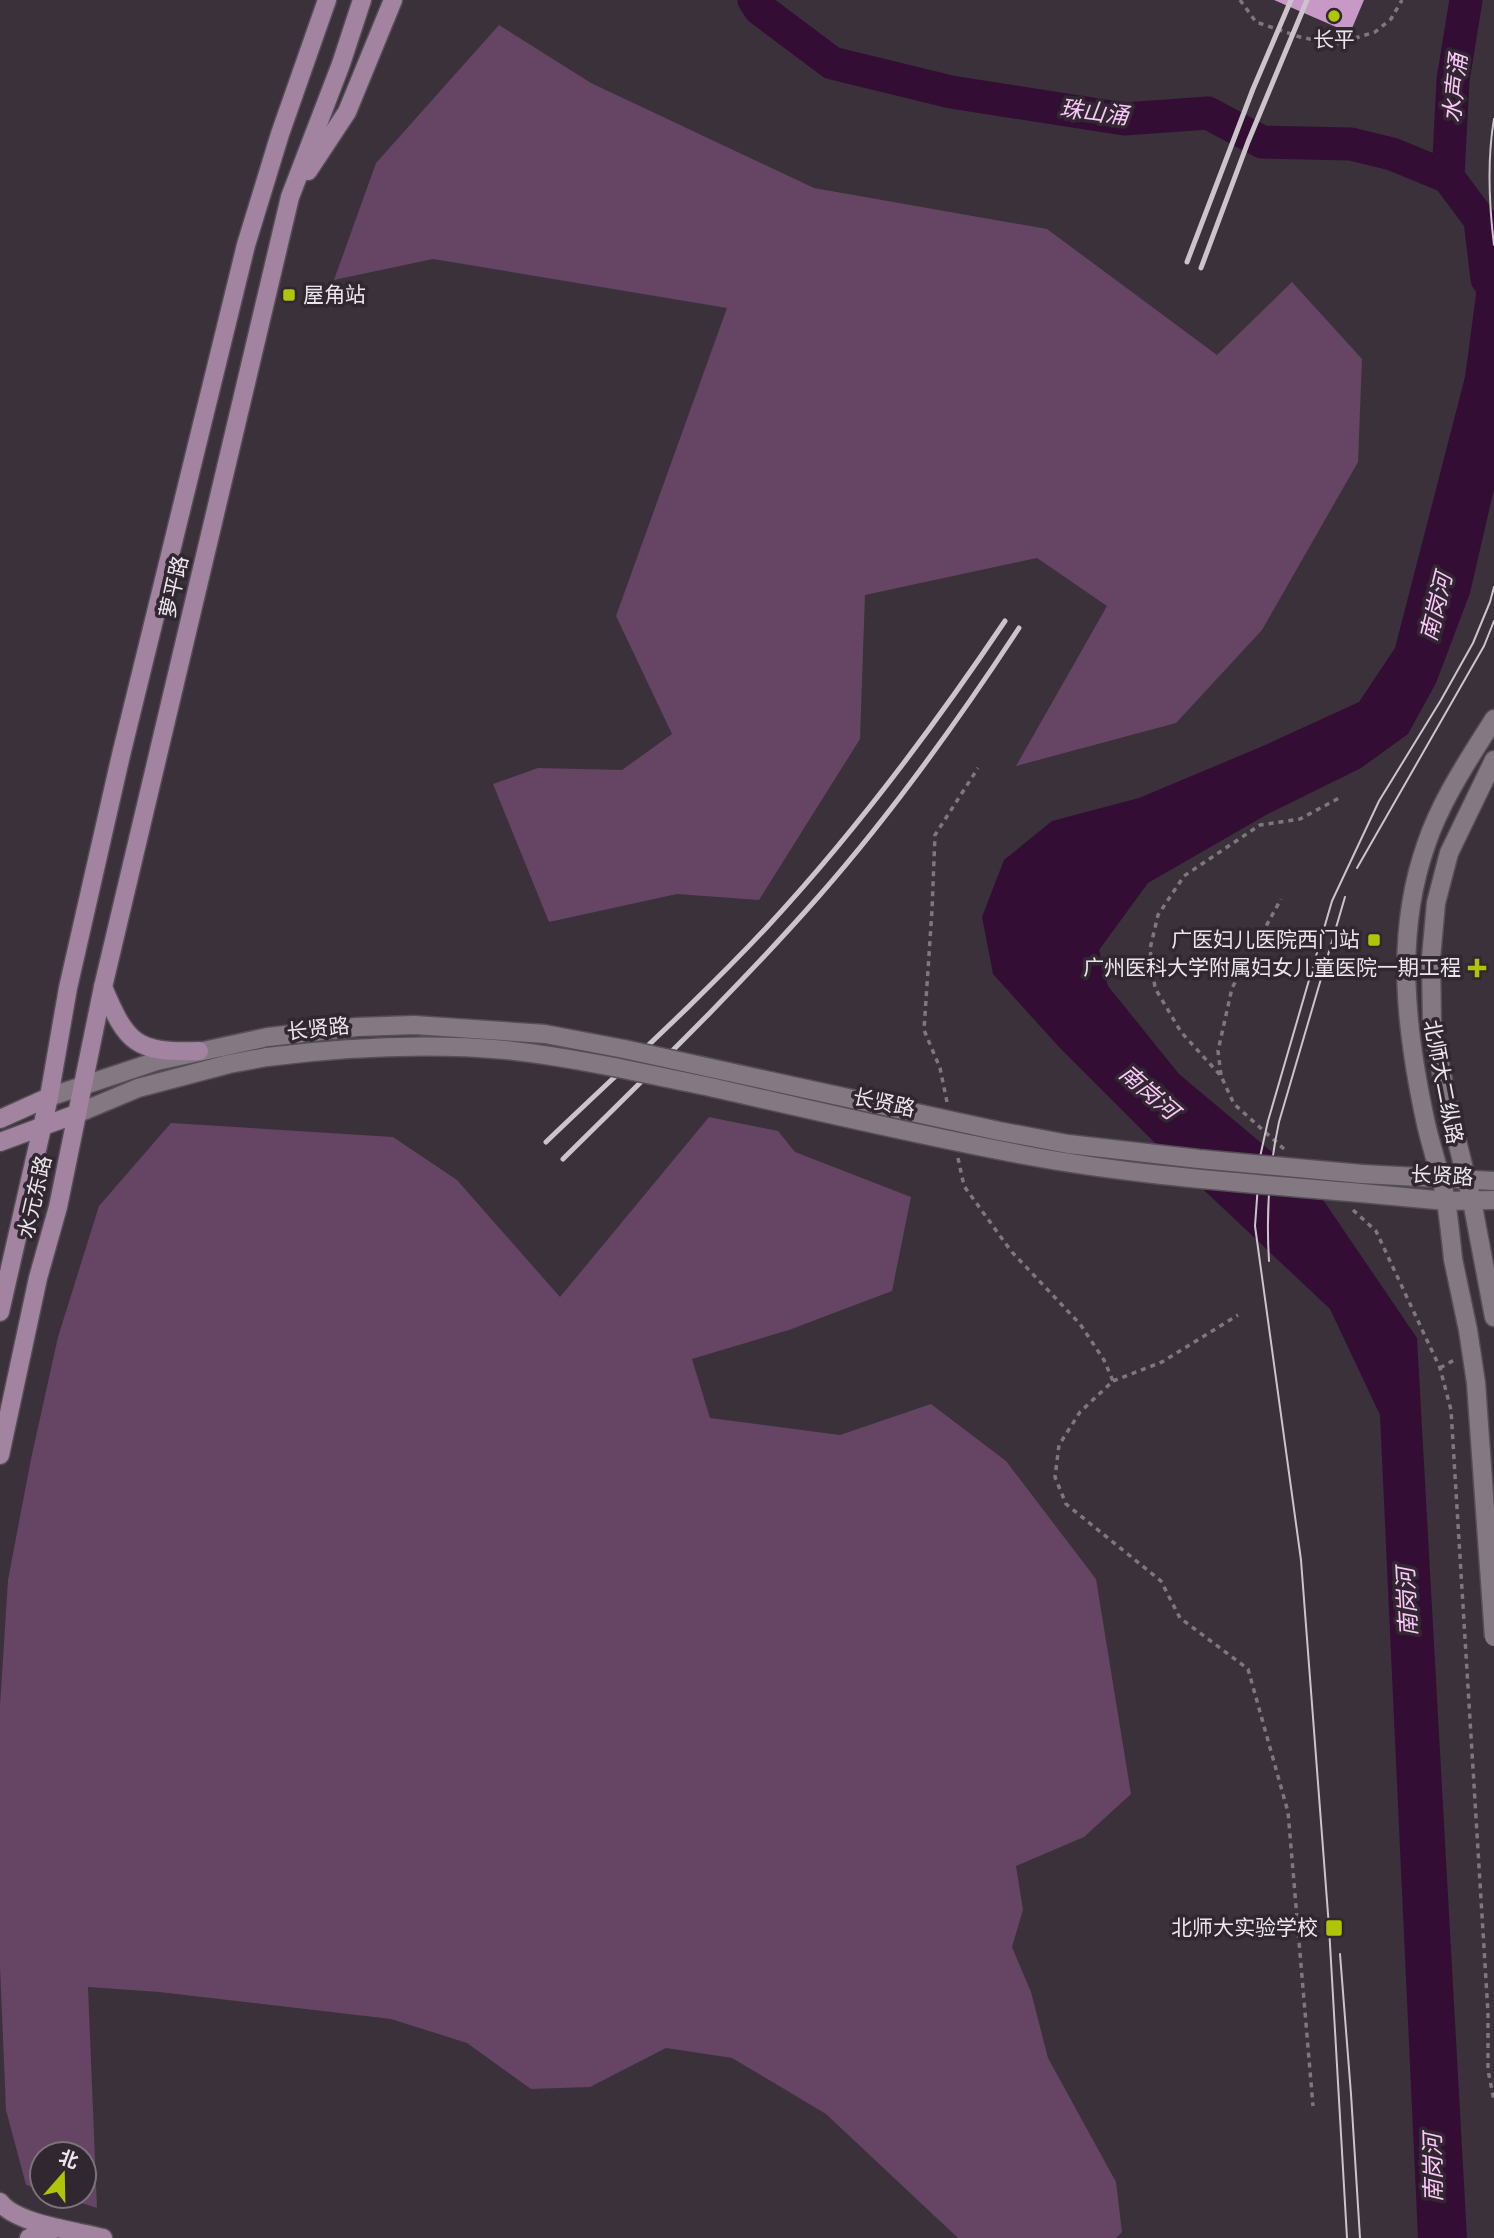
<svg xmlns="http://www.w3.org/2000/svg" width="1494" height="2238" viewBox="0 0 1494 2238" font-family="'Crimson Pro','Noto Sans SC',serif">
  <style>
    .green { fill: #654464 }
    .water { fill: #340d35 }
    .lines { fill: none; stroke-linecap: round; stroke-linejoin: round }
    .river { stroke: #340d35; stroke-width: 33 }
    .building { fill: #c898c7 }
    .tertiary-casing { stroke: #564e56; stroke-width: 21 }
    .secondary-casing { stroke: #564e56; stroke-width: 21 }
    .path { stroke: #7f777f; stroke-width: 3.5; stroke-dasharray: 5 5; stroke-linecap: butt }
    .tertiary { stroke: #847983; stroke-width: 18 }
    .secondary { stroke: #a284a1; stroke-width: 18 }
    .tram { stroke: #cbc5cb; stroke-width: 2 }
    .rail { stroke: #cbc5cb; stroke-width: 5 }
    .tertiary-bridge-casing { stroke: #564e56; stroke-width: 21; stroke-linecap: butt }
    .tertiary-bridge { stroke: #847983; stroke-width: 18 }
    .poi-dot { fill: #afc505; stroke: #302730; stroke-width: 2.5 }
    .labels { text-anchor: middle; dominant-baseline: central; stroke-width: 7; stroke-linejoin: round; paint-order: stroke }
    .poi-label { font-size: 21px; fill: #ece6ec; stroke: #302730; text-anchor: end }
    .street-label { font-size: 21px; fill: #ece6ec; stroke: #302730 }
    .water-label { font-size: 23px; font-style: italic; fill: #fdc6fb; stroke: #302730 }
  </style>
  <rect width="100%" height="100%" fill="#3a313a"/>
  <g class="green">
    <path d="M499 25 591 83 814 188 1047 229 1217 355 1292 282 1362 359 1358 462 1262 630 1176 723 1016 766 1107 606 1037 558 865 595 860 739 759 900 677 894 549 922 493 784 538 768 622 770 672 734 616 616 727 308 433 259 334 280 376 163Z"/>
    <path d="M709 1117 778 1131 795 1152 911 1197 892 1291 789 1330 692 1359 710 1418 840 1435 931 1404 1006 1461 1096 1579 1131 1794 1084 1837 1016 1866 1023 1910 1012 1947 1031 1992 1048 2058 1116 2182 1122 2232 1116 2238H958L826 2114 732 2058 666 2048 590 2087 531 2089 467 2043 391 2019 159 1992 88 1987 97 2208 60 2196H84V2154H42V2190L26 2185 6 2110 0 1967V1706L8 1580 31 1459 58 1337 99 1206 171 1123 393 1137 457 1180 560 1297Z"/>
  </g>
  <path class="water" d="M1494 231V489L1470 593 1436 683 1408 734 1361 768 1266 815 1148 883 1099 950 1108 986 1179 1074 1315 1188 1417 1338 1467 2238H1418L1380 1415 1330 1309 1172 1160 1059 1047 993 974 982 917 1004 860 1052 821 1139 798 1263 746 1359 702 1395 648 1465 377 1476 295 1473 237Z"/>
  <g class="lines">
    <g class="river">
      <path d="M754 0 760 9 832 63 951 92 1124 119 1208 113 1262 142 1351 144 1392 154 1448 177"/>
      <path d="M1448 177 1480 220 1487 279"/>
      <path d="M1448 177 1453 80 1466 0"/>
    </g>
  </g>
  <path class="building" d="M1274 0H1364L1350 33Z"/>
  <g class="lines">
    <g class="tertiary-casing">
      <g id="tertiary">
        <path d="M1494 760 1449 853 1436 903 1431 958 1432 1025 1448 1105 1472 1201 1494 1317"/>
        <path d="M49 1097 157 1061 268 1037"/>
        <path d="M76 1114 138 1088 229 1064 267 1057"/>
        <path d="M1362 1174 1494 1181"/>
        <path d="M1361 1193 1446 1201 1494 1200"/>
        <path d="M1453 1259C1451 1240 1449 1220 1446 1201 1441 1175 1432 1150 1426 1124 1406 1032 1394 936 1426 845 1441 800 1469 759 1494 719"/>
      </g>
    </g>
    <g class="secondary-casing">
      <g id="secondary">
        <path d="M308 171 347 112 393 0"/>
        <path d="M103 987C127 1044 136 1053 199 1051"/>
        <path d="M0 1119 49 1097"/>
        <path d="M0 1142 76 1114"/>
        <path d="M0 1312 49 1097 68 988 121 755 246 245 280 134 327 0"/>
        <path d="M0 1455 38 1278 58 1207 103 987 290 197 341 64 362 0"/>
        <path d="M0 2202C16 2224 77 2231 103 2238"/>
        <path d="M29 2238 57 2228"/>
      </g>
    </g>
    <g class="path">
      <path d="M1240 0 1256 22 1300 37 1336 44 1375 32 1391 19 1402 0"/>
      <path d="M1221 1075 1218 1051 1232 988 1281 899"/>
      <path d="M947 1102 940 1068 924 1030 932 910 935 835 978 768"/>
      <path d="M1284 1149 1234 1104 1221 1076 1181 1032 1155 988 1150 949 1158 915 1184 876 1260 825 1300 819 1341 797"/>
      <path d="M958 1158 964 1186 1011 1251 1080 1324 1104 1360 1113 1381 1080 1412 1059 1445 1055 1477 1066 1504 1161 1581 1180 1618 1248 1669 1288 1812 1313 2106"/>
      <path d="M1353 1210 1376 1231 1440 1368 1451 1410 1488 2013V2070L1494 2101"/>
      <path d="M1440 1368 1456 1359"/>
      <path d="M1113 1381 1162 1362 1238 1315"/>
    </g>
    <use href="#tertiary" class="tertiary"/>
    <use href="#secondary" class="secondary"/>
    <g class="tram">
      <path d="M1494 119C1487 160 1489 204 1494 245"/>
      <path d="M1357 868 1484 646 1494 621"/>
      <path d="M1269 1261C1266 1214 1269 1168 1279 1122L1345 897"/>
      <path d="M1340 1954 1351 2094 1360 2238"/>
      <path d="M1347 2238 1329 1927 1301 1560 1255 1226 1260 1157 1268 1121 1332 901 1379 801 1441 700 1473 643 1490 602 1494 587"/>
    </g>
    <g class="rail">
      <path d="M1187 262 1253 89 1291 0"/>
      <path d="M1201 268 1248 142 1307 0"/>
      <path d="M546 1142C620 1071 697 1002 767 927 855 832 933 728 1005 621"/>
      <path d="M563 1159C650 1073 738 988 819 896 893 812 958 721 1019 628"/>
    </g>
    <g class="tertiary-bridge-casing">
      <g id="tertiary-bridge">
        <path d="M268 1037 357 1027 414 1025 545 1034 624 1049 999 1131 1068 1144 1199 1159 1362 1174"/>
        <path d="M267 1057C347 1047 426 1043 506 1050 578 1058 648 1074 719 1089 820 1112 922 1136 1024 1155 1135 1176 1248 1183 1361 1193"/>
        <path d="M1453 1259 1468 1330 1476 1383 1494 1637"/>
      </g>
    </g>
    <use href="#tertiary-bridge" class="tertiary-bridge"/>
  </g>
  <g class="poi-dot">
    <circle cx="1334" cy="16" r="7"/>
    <rect x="282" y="288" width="14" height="14" rx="3.5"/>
    <rect x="1367" y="933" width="14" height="14" rx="3.5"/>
    <path d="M1473.5 957.5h7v7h7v7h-7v7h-7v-7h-7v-7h7z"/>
    <rect x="1325" y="1919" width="18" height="18" rx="3.5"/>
  </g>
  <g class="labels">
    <g class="poi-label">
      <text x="1334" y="40" text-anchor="middle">长平</text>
      <text x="303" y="295" text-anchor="start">屋角站</text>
      <text x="1360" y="940">广医妇儿医院西门站</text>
      <text x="1461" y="968">广州医科大学附属妇女儿童医院一期工程</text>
      <text x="1318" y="1928">北师大实验学校</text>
    </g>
    <g class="street-label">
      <text transform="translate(174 587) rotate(-77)">萝平路</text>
      <text transform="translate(318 1029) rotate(-6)">长贤路</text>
      <text transform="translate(1443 1082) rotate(79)">北师大二纵路</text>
      <text transform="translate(884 1103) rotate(12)">长贤路</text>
      <text transform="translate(1442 1176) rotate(3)">长贤路</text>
      <text transform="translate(35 1197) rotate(-77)">水元东路</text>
    </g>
    <g class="water-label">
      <text transform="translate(1455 88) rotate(-84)">水声涌</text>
      <text transform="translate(1094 112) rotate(7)">珠山涌</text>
      <text transform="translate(1436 607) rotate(-76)">南岗河</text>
      <text transform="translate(1149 1092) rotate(41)">南岗河</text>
      <text transform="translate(1407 1602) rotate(-93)">南岗河</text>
      <text transform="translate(1433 2168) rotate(-91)">南岗河</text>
    </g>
  </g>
  <g transform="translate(63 2175) rotate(20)"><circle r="33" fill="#302730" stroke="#7b737b" stroke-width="2"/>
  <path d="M0-5L12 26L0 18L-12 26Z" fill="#afc505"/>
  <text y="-10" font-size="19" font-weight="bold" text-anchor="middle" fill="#ece6ec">北</text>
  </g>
</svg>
